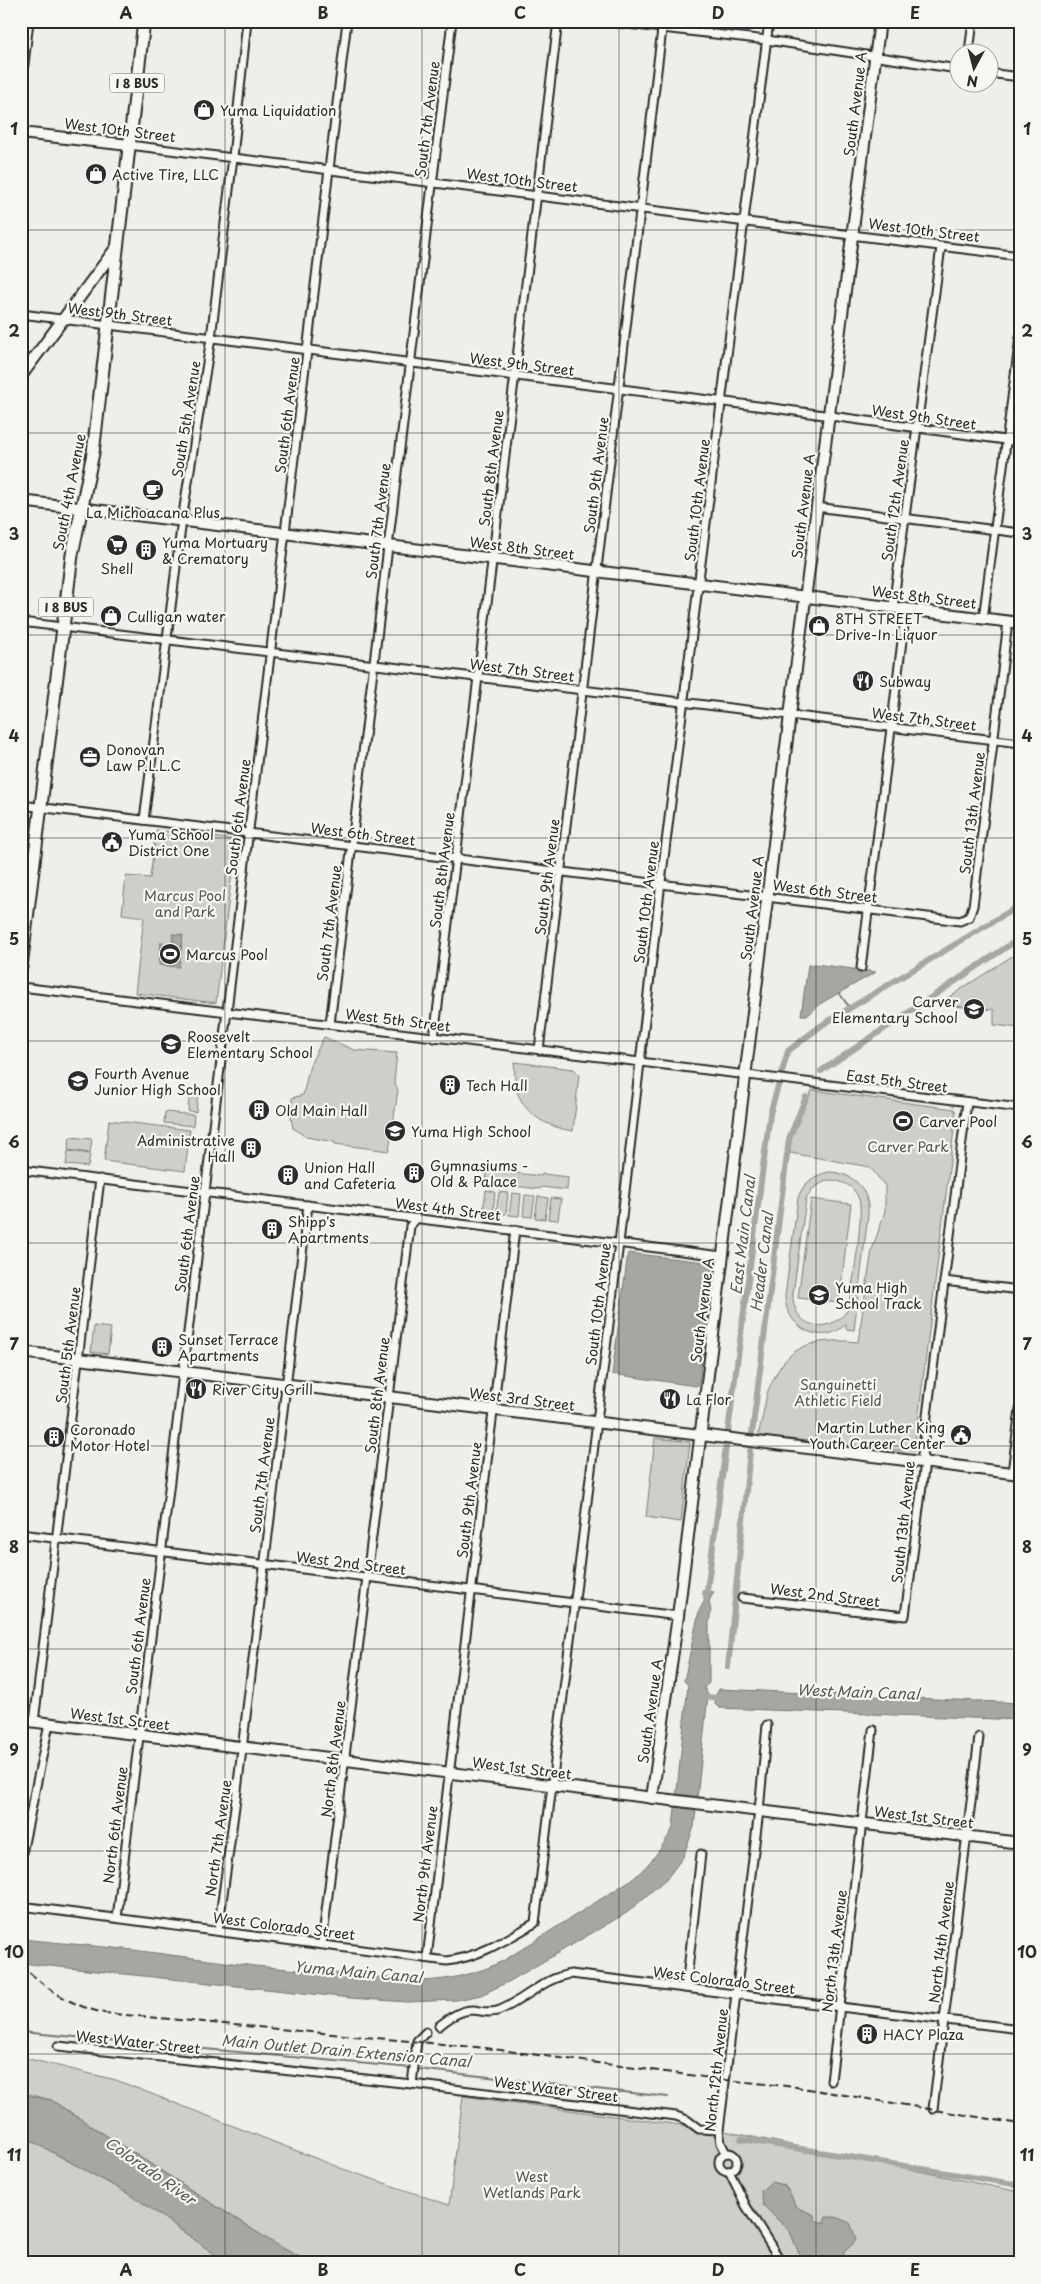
<svg xmlns="http://www.w3.org/2000/svg" width="1041" height="2284" viewBox="0 0 1041 2284" font-family="'Playpen Sans',sans-serif">
  <style>
    .green { fill: #cececa; stroke: #7c7c7a; fill-rule: evenodd }
    .water { fill: #a6a6a3; stroke: #757573 }
    .lines { fill: none; stroke-linecap: round; stroke-linejoin: round }
    .stream { stroke: #757573; stroke-width: 2 }
    .canal { stroke: #a6a6a3; stroke-width: 6 }
    .street-casing { stroke: #2b2b2b; stroke-width: 11 }
    .secondary-casing { stroke: #2b2b2b; stroke-width: 14 }
    .primary-casing { stroke: #2b2b2b; stroke-width: 15 }
    .street { stroke: #f6f6f2; stroke-width: 7 }
    .secondary { stroke: #f6f6f2; stroke-width: 10 }
    .primary { stroke: #f6f6f2; stroke-width: 11 }
    .rail { stroke: #2b2b2b; stroke-width: 2; stroke-dasharray: 8 4; stroke-linecap: butt }
    .grid { fill: none; stroke: #2b2b2b; stroke-width: 1; stroke-opacity: 0.55 }
    .labels { text-anchor: middle; dominant-baseline: central; stroke-width: 4.5; stroke-linejoin: round; paint-order: stroke }
    .shield { fill: #f6f6f2; stroke: #686867; stroke-width: 1 }
    .shield-label { font-size: 12px; font-weight: bold; fill: #2b2b2b }
    .street-label { font-size: 14px; fill: #2b2b2b; stroke: #f6f6f2 }
    .poi-label { font-size: 14px; fill: #2b2b2b; stroke: #f6f6f2; text-anchor: start }
    .park-label { font-size: 14px; fill: #545453; stroke: #f6f6f2 }
    .water-label { font-size: 15px; font-style: italic; fill: #565655; stroke: #f6f6f2 }
    .neatline { fill: none; stroke: #2b2b2b; stroke-width: 2 }
    .grid-label { font-size: 16px; text-anchor: middle; font-weight: bold; fill: #2b2b2b }
  </style>
  <rect width="100%" height="100%" fill="#eeeeea"/>
  <filter id="ink" filterUnits="userSpaceOnUse"><feTurbulence type="fractalNoise" baseFrequency=".02" numOctaves="2"/><feDisplacementMap in="SourceGraphic" scale="10" xChannelSelector="R" yChannelSelector="G"/><feConvolveMatrix kernelMatrix="1 2 1 2 8 2 1 2 1" color-interpolation-filters="sRGB"/></filter>
  <g filter="url(#ink)">
    <g class="green">
      <path d="M156 830 236 840 216 1003 135 993 144 917 122 914 126 876 150 878Z"/>
      <path d="M1020 951V1028L994 1025V1010L943 1005 941 1002Z"/>
      <path d="M324 1037 354 1050 397 1053 394 1082 398 1090 389 1151 335 1144 334 1142 306 1137 293 1128 291 1118 292 1098 303 1095 310 1065Z"/>
      <path d="M514 1062 574 1069 579 1075 573 1131C553 1128 531 1119 521 1100 514 1090 515 1074 514 1062Z"/>
      <path d="M812 1090 954 1109 956 1113 914 1452 758 1436C761 1423 764 1411 766 1398 767 1390 772 1383 775 1376 793 1340 822 1339 858 1342L872 1250 885 1211V1186L870 1167 790 1153 791 1139Z"/>
      <path d="M190 1091 198 1092 196 1112 188 1111Z"/>
      <path d="M165 1112 194 1115 193 1126 164 1123Z"/>
      <path d="M109 1120 190 1130 185 1171 104 1161Z"/>
      <path d="M70 1137 92 1139 90 1153 68 1150Z"/>
      <path d="M68 1151 90 1154 88 1167 66 1165Z"/>
      <path d="M487 1170 541 1176 542 1174 568 1177 567 1190 541 1187 540 1189 486 1183Z"/>
      <path d="M829 1172C854 1173 870 1189 868 1215L854 1330 846 1329V1324C822 1348 785 1327 785 1296L798 1198C803 1183 814 1175 829 1172ZM827 1180C841 1180 854 1185 859 1199 864 1213 852 1294 847 1311 828 1336 792 1328 793 1294L806 1199 812 1189Z"/>
      <path d="M486 1190 495 1192 493 1213 483 1211Z"/>
      <path d="M499 1192 508 1193 506 1214 496 1213Z"/>
      <path d="M512 1193 521 1194 519 1216 509 1215Z"/>
      <path d="M525 1195 535 1196 532 1217 523 1216Z"/>
      <path d="M538 1196 548 1198 545 1219 535 1218Z"/>
      <path d="M551 1198 561 1199 558 1220 548 1219Z"/>
      <path d="M811 1199 851 1204 839 1303 798 1298Z"/>
      <path d="M94 1326 111 1328 108 1354 91 1352Z"/>
      <path d="M655 1438 690 1442 681 1522 646 1517Z"/>
      <path d="M21 2057 116 2080 343 2169 449 2205 463 2096 719 2130 1020 2192V2263H310L272 2242 51 2100 21 2092Z"/>
      <path d="M21 2135 136 2198 227 2263H21Z"/>
    </g>
    <g class="water">
      <path d="M173 934 183 935 179 967 159 965 161 942 172 944Z"/>
      <path d="M815 964 876 972 823 1002 808 1015H801L808 965Z"/>
      <path d="M893 1116 913 1118 912 1127 892 1124Z"/>
      <path d="M628 1253 713 1263 699 1384 696 1386 612 1374Z"/>
      <path d="M702 1591 714 1592 709 1601 711 1612 709 1623V1683L704 1687 708 1695 694 1827 683 1857 668 1877 628 1912 510 1981 481 1995 457 2000 407 2002 350 1998 21 1963V1939L125 1949 255 1966 421 1981C450 1980 477 1974 503 1961L634 1878C651 1863 662 1848 673 1828L688 1685 684 1681 699 1611 705 1600Z"/>
      <path d="M719 1689 1020 1703V1720L719 1708 715 1704V1697Z"/>
      <path d="M21 2094 51 2100 272 2242 310 2263H227L136 2198 21 2135Z"/>
      <path d="M771 2182 784 2185 790 2193 796 2207 814 2215V2220L824 2223 826 2217H836L850 2223 856 2238 853 2244 844 2252V2263H803L790 2232 763 2205 761 2191Z"/>
    </g>
    <g class="lines">
      <g class="stream">
        <path d="M839 993 850 1008"/>
        <path d="M21 2032 412 2068"/>
        <path d="M417 2069 668 2097"/>
      </g>
      <g class="canal">
        <path d="M821 1071 1020 938"/>
        <path d="M752 1434 789 1139 806 1097"/>
        <path d="M706 1598 770 1114 788 1051 822 1025 1020 905"/>
        <path d="M728 1667 750 1451"/>
        <path d="M700 1697 722 1698"/>
        <path d="M741 2139 1020 2185"/>
      </g>
      <g class="street-casing">
        <g id="street">
          <path d="M601 21 767 40 958 69"/>
          <path d="M969 52 973 21"/>
          <path d="M988 73 1020 77"/>
          <path d="M21 90 29 21"/>
          <path d="M129 145 1020 256"/>
          <path d="M21 314 773 408 1020 442"/>
          <path d="M816 507 1020 533"/>
          <path d="M893 607 941 247"/>
          <path d="M983 619 1020 337"/>
          <path d="M21 622 1020 743"/>
          <path d="M21 805 960 921 969 917 973 906 1008 622"/>
          <path d="M144 820 182 520 211 338 233 157 247 21"/>
          <path d="M861 968 906 609"/>
          <path d="M21 987 1020 1108"/>
          <path d="M330 1024 452 21"/>
          <path d="M434 1038 558 21"/>
          <path d="M539 1050 663 21"/>
          <path d="M21 1170 722 1256"/>
          <path d="M944 1281 1020 1290"/>
          <path d="M1012 1473 1020 1409"/>
          <path d="M21 1534 678 1616"/>
          <path d="M742 1598 905 1616 925 1462 922 1455 967 1102"/>
          <path d="M34 1722 100 1179"/>
          <path d="M21 1858 49 1724"/>
          <path d="M21 1906 447 1961C480 1957 507 1939 535 1923L619 1243 661 882 769 21"/>
          <path d="M117 1918 347 21"/>
          <path d="M218 1931 236 1799 308 1205"/>
          <path d="M322 1944 410 1226 416 1219"/>
          <path d="M427 1958 515 1230"/>
          <path d="M686 1988 701 1854"/>
          <path d="M439 2026C449 2018 460 2010 473 2010 482 2011 491 2014 500 2010 525 2000 543 1978 571 1974L1020 2029"/>
          <path d="M58 2046 412 2084 676 2116 687 2120 699 2129 719 2130"/>
          <path d="M831 2081 873 1730"/>
          <path d="M412 2084 417 2041 426 2032"/>
          <path d="M933 2109 979 1737"/>
          <path d="M726 2153 721 2143 719 2130 759 1811 767 1725"/>
          <circle cx="728" cy="2162" r="9"/>
          <path d="M729 2171 746 2206 782 2263"/>
        </g>
      </g>
      <g class="secondary-casing">
        <g id="secondary">
          <path d="M21 133 129 145"/>
          <path d="M21 376 116 248"/>
          <path d="M21 501 1020 623"/>
          <path d="M21 1352 1020 1474"/>
          <path d="M21 1720 1020 1843"/>
          <path d="M652 1798 678 1616 790 715 880 21"/>
        </g>
      </g>
      <g class="primary-casing">
        <path id="primary" d="M21 967 72 555 93 453 144 21"/>
      </g>
      <use href="#street" class="street"/>
      <use href="#secondary" class="secondary"/>
      <use href="#primary" class="primary"/>
      <path class="rail" d="M21 1964C45 1989 70 2005 104 2013L485 2048 726 2080 796 2087 1020 2124"/>
    </g>
  </g>
  <path class="grid" d="M225 21V2263M422 21V2263M619 21V2263M816 21V2263M21 230H1020M21 433H1020M21 635H1020M21 838H1020M21 1041H1020M21 1243H1020M21 1446H1020M21 1649H1020M21 1851H1020M21 2054H1020"/>
  <defs>
    <g id="shop-disc" transform="scale(1.125)"><circle r="9.5" fill="#2b2b2b" stroke="#f6f6f2"/><path d="M-5-2.5h2.3a2.7 3.5 0 0 1 5.4 0H5L5.5 6h-11ZM-1.5-2.5h3a1.5 2.3 0 0 0-3 0Z" fill="#fff"/></g>
    <g id="cafe-disc" transform="scale(1.125)"><circle r="9.5" fill="#2b2b2b" stroke="#f6f6f2"/><path d="M-5.5-4.5H6V0H3Q3 3.5 0 3.5H-2.5Q-5.5 3.5-5.5 0ZM3-3.2v2h1.7v-2ZM-6 4.5H4V6H-6Z" fill="#fff"/></g>
    <g id="supermarket-disc" transform="scale(1.125)"><circle r="9.5" fill="#2b2b2b" stroke="#f6f6f2"/><path d="M-6-5.5h2.5l.6 2H6L4.5 2H-2.5L-4.4-4H-6ZM-1.5 3.2a1.3 1.3 0 1 0 .1 0ZM3 3.2a1.3 1.3 0 1 0 .1 0Z" fill="#fff"/></g>
    <g id="building-disc" transform="scale(1.125)"><circle r="9.5" fill="#2b2b2b" stroke="#f6f6f2"/><path d="M-4-6H4V6H1V3H-1V6H-4ZM-2.5-4.3h1.7v1.8h-1.7ZM.8-4.3h1.7v1.8H.8ZM-2.5-1h1.7V.8h-1.7ZM.8-1h1.7V.8H.8Z" fill="#fff"/></g>
    <g id="restaurant-disc" transform="scale(1.125)"><circle r="9.5" fill="#2b2b2b" stroke="#f6f6f2"/><path d="M-5-6h1v4h1v-4h1v4h1v-4h1v5L-1.5 .5V6h-2V.5L-5-1ZM5-6V6H3V1.5H1.5Q1.5-4 5-6Z" fill="#fff"/></g>
    <g id="office-disc" transform="scale(1.125)"><circle r="9.5" fill="#2b2b2b" stroke="#f6f6f2"/><path d="M-6-3h4V-5.5h4V-3h4V5H-6ZM-1-4.5V-3h2v-1.5ZM-6 0V1H6V0Z" fill="#fff"/></g>
    <g id="civic-disc" transform="scale(1.125)"><circle r="9.5" fill="#2b2b2b" stroke="#f6f6f2"/><path d="M-.6-6.5H3V-4.5H.6V-3L4-1V1h2V6H-6V1h2V-1L-.6-3ZM-1.2 2.5V6h2.4V2.5Z" fill="#fff"/></g>
    <g id="stadium-disc" transform="scale(1.125)"><circle r="9.5" fill="#2b2b2b" stroke="#f6f6f2"/><path d="M0-5a6.5 5 0 1 0 0 10a6.5 5 0 1 0 0-10ZM-3.5-1.8h7v3.6h-7Z" fill="#fff"/></g>
    <g id="school-disc" transform="scale(1.125)"><circle r="9.5" fill="#2b2b2b" stroke="#f6f6f2"/><path d="M0-5L7-2L0 1L-7-2ZM-4 1L0 2.5L4 1V4Q0 6-4 4Z" fill="#fff"/></g>
  </defs>
  <g fill-rule="evenodd">
    <use href="#shop-disc" x="204" y="110"/>
    <use href="#shop-disc" x="96" y="174"/>
    <use href="#cafe-disc" x="153" y="490"/>
    <use href="#supermarket-disc" x="117" y="545"/>
    <use href="#building-disc" x="146" y="550"/>
    <use href="#shop-disc" x="111" y="616"/>
    <use href="#shop-disc" x="819" y="626"/>
    <use href="#restaurant-disc" x="863" y="681"/>
    <use href="#office-disc" x="90" y="757"/>
    <use href="#civic-disc" x="112" y="842"/>
    <use href="#stadium-disc" x="170" y="954"/>
    <use href="#school-disc" x="974" y="1009"/>
    <use href="#school-disc" x="171" y="1044"/>
    <use href="#school-disc" x="78" y="1081"/>
    <use href="#building-disc" x="450" y="1085"/>
    <use href="#building-disc" x="259" y="1110"/>
    <use href="#stadium-disc" x="903" y="1121"/>
    <use href="#school-disc" x="395" y="1131"/>
    <use href="#building-disc" x="251" y="1148"/>
    <use href="#building-disc" x="414" y="1173"/>
    <use href="#building-disc" x="288" y="1175"/>
    <use href="#building-disc" x="272" y="1229"/>
    <use href="#school-disc" x="819" y="1295"/>
    <use href="#building-disc" x="162" y="1347"/>
    <use href="#restaurant-disc" x="196" y="1389"/>
    <use href="#restaurant-disc" x="670" y="1399"/>
    <use href="#civic-disc" x="961" y="1435"/>
    <use href="#building-disc" x="54" y="1437"/>
    <use href="#building-disc" x="867" y="2034"/>
  </g>
  <g class="labels">
    <g class="shield">
      <rect x="109.5" y="73.5" width="55" height="19" rx="4"/>
      <rect x="38.5" y="597.5" width="55" height="19" rx="4"/>
    </g>
    <g class="shield-label">
      <text x="137" y="83">I 8 BUS</text>
      <text x="66" y="607">I 8 BUS</text>
    </g>
    <g class="street-label">
      <text transform="translate(855 104) rotate(-83)">South Avenue A</text>
      <text transform="translate(427 119) rotate(-83)">South 7th Avenue</text>
      <text transform="translate(120 130) rotate(7)">West 10th Street</text>
      <text transform="translate(522 180) rotate(7)">West 10th Street</text>
      <text transform="translate(924 230) rotate(7)">West 10th Street</text>
      <text transform="translate(120 314) rotate(7)">West 9th Street</text>
      <text transform="translate(522 364) rotate(7)">West 9th Street</text>
      <text transform="translate(287 415) rotate(-83)">South 6th Avenue</text>
      <text transform="translate(924 417) rotate(8)">West 9th Street</text>
      <text transform="translate(186 419) rotate(-81)">South 5th Avenue</text>
      <text transform="translate(491 468) rotate(-83)">South 8th Avenue</text>
      <text transform="translate(596 475) rotate(-83)">South 9th Avenue</text>
      <text transform="translate(69 492) rotate(-79)">South 4th Avenue</text>
      <text transform="translate(697 500) rotate(-83)">South 10th Avenue</text>
      <text transform="translate(895 500) rotate(-82)">South 12th Avenue</text>
      <text transform="translate(803 506) rotate(-83)">South Avenue A</text>
      <text transform="translate(378 521) rotate(-83)">South 7th Avenue</text>
      <text transform="translate(522 548) rotate(7)">West 8th Street</text>
      <text transform="translate(924 597) rotate(7)">West 8th Street</text>
      <text transform="translate(522 670) rotate(7)">West 7th Street</text>
      <text transform="translate(924 719) rotate(7)">West 7th Street</text>
      <text transform="translate(972 813) rotate(-83)">South 13th Avenue</text>
      <text transform="translate(238 817) rotate(-83)">South 6th Avenue</text>
      <text transform="translate(363 834) rotate(7)">West 6th Street</text>
      <text transform="translate(442 870) rotate(-83)">South 8th Avenue</text>
      <text transform="translate(547 877) rotate(-83)">South 9th Avenue</text>
      <text transform="translate(825 891) rotate(7)">West 6th Street</text>
      <text transform="translate(646 902) rotate(-83)">South 10th Avenue</text>
      <text transform="translate(752 908) rotate(-83)">South Avenue A</text>
      <text transform="translate(329 923) rotate(-83)">South 7th Avenue</text>
      <text transform="translate(398 1020) rotate(7)">West 5th Street</text>
      <text transform="translate(897 1081) rotate(7)">East 5th Street</text>
      <text transform="translate(448 1209) rotate(7)">West 4th Street</text>
      <text transform="translate(187 1234) rotate(-83)">South 6th Avenue</text>
      <text transform="translate(598 1304) rotate(-83)">South 10th Avenue</text>
      <text transform="translate(702 1310) rotate(-83)">South Avenue A</text>
      <text transform="translate(68 1345) rotate(-83)">South 5th Avenue</text>
      <text transform="translate(377 1395) rotate(-83)">South 8th Avenue</text>
      <text transform="translate(522 1399) rotate(7)">West 3rd Street</text>
      <text transform="translate(262 1475) rotate(-83)">South 7th Avenue</text>
      <text transform="translate(469 1500) rotate(-83)">South 9th Avenue</text>
      <text transform="translate(903 1522) rotate(-84)">South 13th Avenue</text>
      <text transform="translate(351 1563) rotate(7)">West 2nd Street</text>
      <text transform="translate(825 1595) rotate(7)">West 2nd Street</text>
      <text transform="translate(138 1636) rotate(-83)">South 6th Avenue</text>
      <text transform="translate(650 1711) rotate(-82)">South Avenue A</text>
      <text transform="translate(120 1719) rotate(7)">West 1st Street</text>
      <text transform="translate(333 1759) rotate(-83)">North 8th Avenue</text>
      <text transform="translate(522 1768) rotate(7)">West 1st Street</text>
      <text transform="translate(924 1817) rotate(7)">West 1st Street</text>
      <text transform="translate(115 1825) rotate(-83)">North 6th Avenue</text>
      <text transform="translate(218 1838) rotate(-82)">North 7th Avenue</text>
      <text transform="translate(425 1864) rotate(-83)">North 9th Avenue</text>
      <text transform="translate(284 1926) rotate(7)">West Colorado Street</text>
      <text transform="translate(941 1942) rotate(-83)">North 14th Avenue</text>
      <text transform="translate(834 1951) rotate(-83)">North 13th Avenue</text>
      <text transform="translate(724 1980) rotate(7)">West Colorado Street</text>
      <text transform="translate(138 2042) rotate(6)">West Water Street</text>
      <text transform="translate(716 2070) rotate(-84)">North 12th Avenue</text>
      <text transform="translate(556 2089) rotate(7)">West Water Street</text>
    </g>
    <g class="poi-label">
      <text x="220" y="110">Yuma Liquidation</text>
      <text x="112" y="174">Active Tire, LLC</text>
      <text x="153" y="512" text-anchor="middle">La Michoacana Plus</text>
      <text x="162" y="542">Yuma Mortuary<tspan x="162" dy="16">&amp; Crematory</tspan></text>
      <text x="117" y="568" text-anchor="middle">Shell</text>
      <text x="127" y="616">Culligan water</text>
      <text x="835" y="618">8TH STREET<tspan x="835" dy="16">Drive-In Liquor</tspan></text>
      <text x="879" y="681">Subway</text>
      <text x="106" y="749">Donovan<tspan x="106" dy="16">Law P.L.L.C</tspan></text>
      <text x="128" y="834">Yuma School<tspan x="128" dy="16">District One</tspan></text>
      <text x="186" y="954">Marcus Pool</text>
      <text x="958" y="1001" text-anchor="end">Carver<tspan x="958" dy="16">Elementary School</tspan></text>
      <text x="187" y="1036">Roosevelt<tspan x="187" dy="16">Elementary School</tspan></text>
      <text x="94" y="1073">Fourth Avenue<tspan x="94" dy="16">Junior High School</tspan></text>
      <text x="466" y="1085">Tech Hall</text>
      <text x="275" y="1110">Old Main Hall</text>
      <text x="919" y="1121">Carver Pool</text>
      <text x="411" y="1131">Yuma High School</text>
      <text x="235" y="1140" text-anchor="end">Administrative<tspan x="235" dy="16">Hall</tspan></text>
      <text x="430" y="1165">Gymnasiums -<tspan x="430" dy="16">Old &amp; Palace</tspan></text>
      <text x="304" y="1167">Union Hall<tspan x="304" dy="16">and Cafeteria</tspan></text>
      <text x="288" y="1221">Shipp's<tspan x="288" dy="16">Apartments</tspan></text>
      <text x="835" y="1287">Yuma High<tspan x="835" dy="16">School Track</tspan></text>
      <text x="178" y="1339">Sunset Terrace<tspan x="178" dy="16">Apartments</tspan></text>
      <text x="212" y="1389">River City Grill</text>
      <text x="686" y="1399">La Flor</text>
      <text x="945" y="1427" text-anchor="end">Martin Luther King<tspan x="945" dy="16">Youth Career Center</tspan></text>
      <text x="70" y="1429">Coronado<tspan x="70" dy="16">Motor Hotel</tspan></text>
      <text x="883" y="2034">HACY Plaza</text>
    </g>
    <g class="park-label">
      <text x="185" y="895">Marcus Pool<tspan x="185" dy="16">and Park</tspan></text>
      <text x="908" y="1146">Carver Park</text>
      <text x="838" y="1384">Sanguinetti<tspan x="838" dy="16">Athletic Field</tspan></text>
      <text x="532" y="2176">West<tspan x="532" dy="16">Wetlands Park</tspan></text>
    </g>
    <g class="water-label">
      <text transform="translate(742 1235) rotate(-83)">East Main Canal</text>
      <text transform="translate(761 1262) rotate(-83)">Header Canal</text>
      <text transform="translate(858 1691) rotate(2)">West Main Canal</text>
      <text transform="translate(358 1971) rotate(5)">Yuma Main Canal</text>
      <text transform="translate(346 2050) rotate(5)">Main Outlet Drain Extension Canal</text>
      <text transform="translate(151 2170) rotate(35)">Colorado River</text>
    </g>
  </g>
  <rect width="1041" height="2284" fill="none" stroke="#f6f6f2" stroke-width="55"/>
  <g transform="translate(974 68) rotate(187)"><circle r="24" fill="#f6f6f2" stroke="#a5a5a2"/>
  <path d="M0-4L9 19L0 12L-9 19Z" fill="#2b2b2b"/>
  <text y="-8" font-size="14" font-weight="bold" text-anchor="middle" fill="#2b2b2b">N</text>
  </g>
  <rect x="28" y="28" width="986" height="2228" class="neatline"/>
  <g class="grid-label">
    <text x="126" y="19">A</text>
    <text x="323" y="19">B</text>
    <text x="520" y="19">C</text>
    <text x="718" y="19">D</text>
    <text x="915" y="19">E</text>
    <text x="14" y="135">1</text>
    <text x="1027" y="135">1</text>
    <text x="14" y="337">2</text>
    <text x="1027" y="337">2</text>
    <text x="14" y="540">3</text>
    <text x="1027" y="540">3</text>
    <text x="14" y="742">4</text>
    <text x="1027" y="742">4</text>
    <text x="14" y="945">5</text>
    <text x="1027" y="945">5</text>
    <text x="14" y="1148">6</text>
    <text x="1027" y="1148">6</text>
    <text x="14" y="1350">7</text>
    <text x="1027" y="1350">7</text>
    <text x="14" y="1553">8</text>
    <text x="1027" y="1553">8</text>
    <text x="14" y="1756">9</text>
    <text x="1027" y="1756">9</text>
    <text x="14" y="1958">10</text>
    <text x="1027" y="1958">10</text>
    <text x="14" y="2161">11</text>
    <text x="1027" y="2161">11</text>
    <text x="126" y="2276">A</text>
    <text x="323" y="2276">B</text>
    <text x="520" y="2276">C</text>
    <text x="718" y="2276">D</text>
    <text x="915" y="2276">E</text>
  </g>
</svg>
